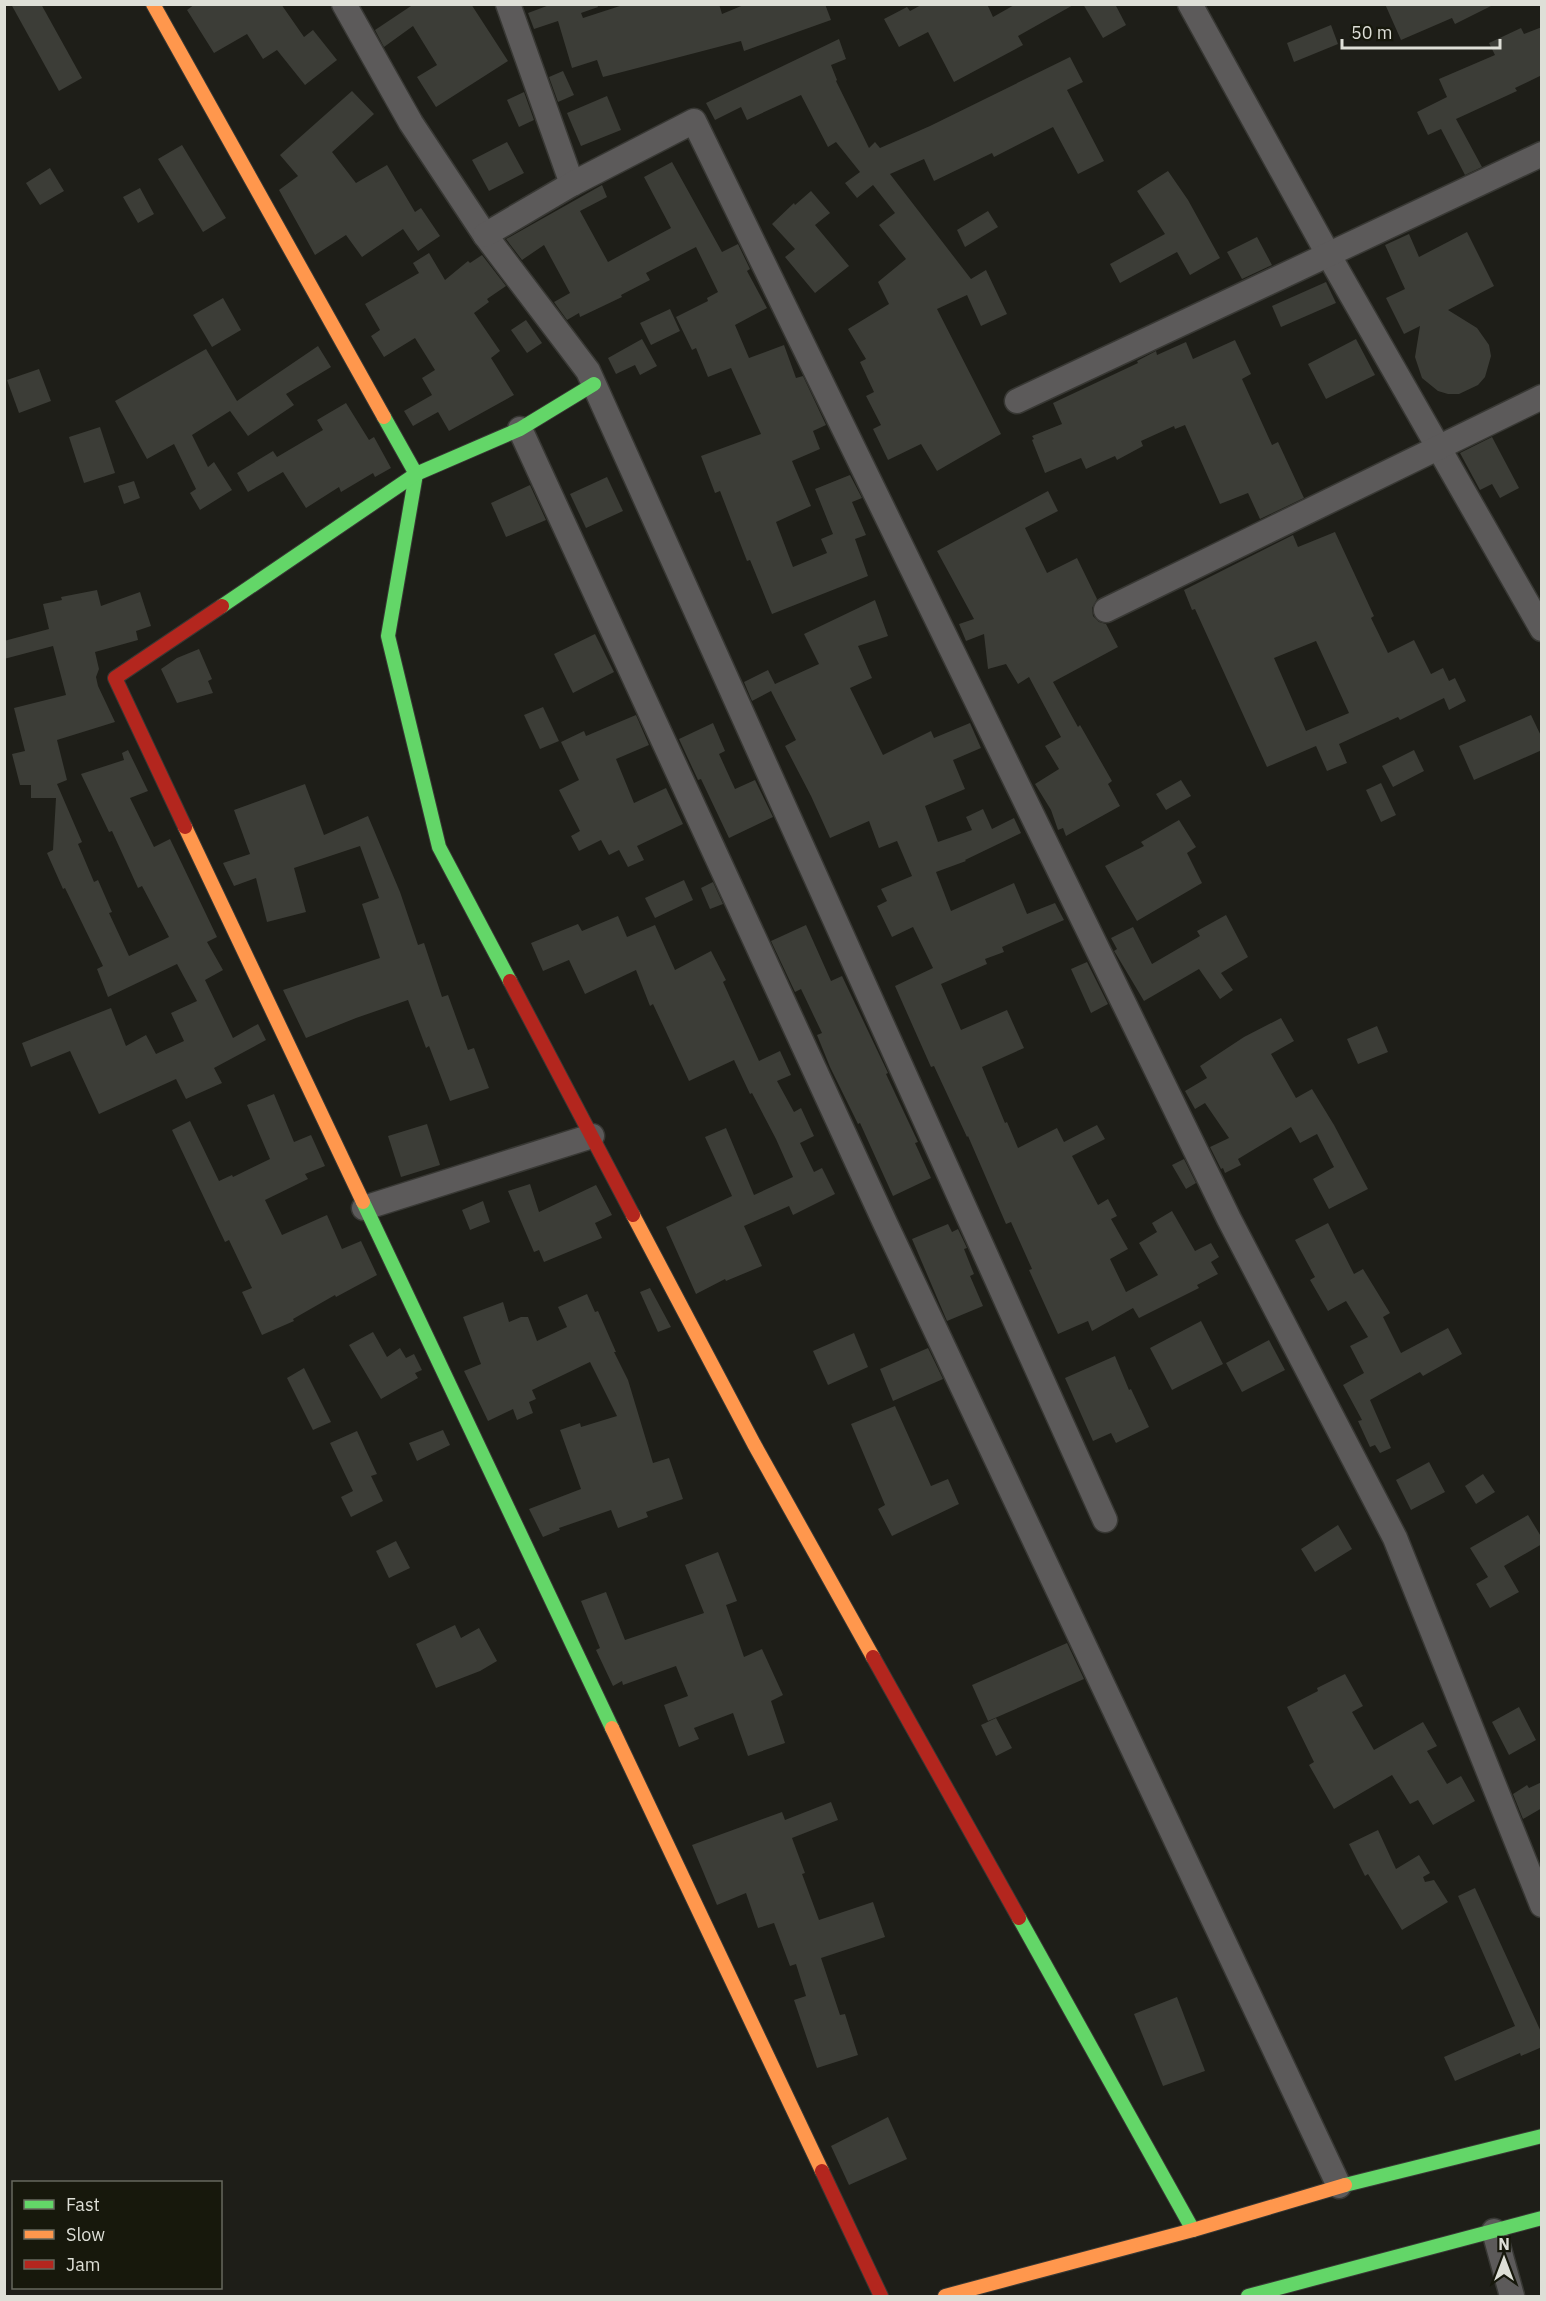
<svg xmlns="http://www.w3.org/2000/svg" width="1546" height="2301" viewBox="0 0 1546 2301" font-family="'IBM Plex Sans',sans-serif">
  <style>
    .building { fill: #3c3d37; fill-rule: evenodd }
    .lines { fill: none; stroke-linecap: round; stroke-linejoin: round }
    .street-casing { stroke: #383834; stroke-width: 27 }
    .fast-casing { stroke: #383834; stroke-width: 16 }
    .slow-casing { stroke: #383834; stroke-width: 16 }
    .jam-casing { stroke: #383834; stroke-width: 16 }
    .street { stroke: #5c5a5a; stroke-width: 24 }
    .fast { stroke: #63d668; stroke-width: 14 }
    .slow { stroke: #ff974d; stroke-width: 14 }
    .jam { stroke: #b3261e; stroke-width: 14 }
  </style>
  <rect width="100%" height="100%" fill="#1e1e18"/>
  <g class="building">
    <path d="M11 4H41L82 78 59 91Z"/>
    <path d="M195 4H281L304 37 313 30 337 60 305 85 277 50 263 59 247 34 214 53 187 10Z"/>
    <path d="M414 4H471L508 61 436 107 417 77 437 65 413 26 384 47 375 30Z"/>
    <path d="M552 4H597L598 7 581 13 583 18 626 4H719L722 14 746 4H825L831 20 744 51 741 41 603 77 597 60 572 68 558 21 534 29 528 13Z"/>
    <path d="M923 4H987L993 17 1016 4H1075L1018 36 1023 45 954 82 928 32 899 47 884 19 907 7 910 11Z"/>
    <path d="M1083 4H1115L1126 25 1103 38Z"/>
    <path d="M1385 4H1495L1455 24 1452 18 1401 40Z"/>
    <path d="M1331 25 1338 44 1294 62 1287 43Z"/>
    <path d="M1542 27V75L1515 88 1517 91 1456 119 1482 167 1465 175 1441 129 1428 135 1417 112 1447 97 1439 79 1495 55 1489 43 1521 28 1524 34Z"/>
    <path d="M839 39 846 59 831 65 837 80 836 81 869 148 875 142 880 148 930 126 1070 57 1083 82 1067 90 1104 161 1078 174 1053 127 994 157 992 153 934 181 924 159 890 174 971 279 986 270 1007 314 981 326 967 295 937 309 1001 434 937 471 921 444 888 460 873 429 881 425 866 396 874 392 860 362 866 359 848 329 889 304 878 282 906 259 879 225 895 213 873 185 857 198 845 183 860 172 836 142 828 147 801 95 747 120 741 107 715 120 706 103Z"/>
    <path d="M563 71 574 95 558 102 549 77Z"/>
    <path d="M352 91 374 114 332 152 356 183 387 165 415 212 421 208 440 236 418 251 403 229 362 257 346 235 315 255 279 190 298 176 280 155Z"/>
    <path d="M524 92 534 120 519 127 507 100Z"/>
    <path d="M607 96 621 130 581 146 567 113Z"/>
    <path d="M507 142 524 173 489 191 472 160Z"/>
    <path d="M182 145 226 218 203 232 158 159Z"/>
    <path d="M672 162 722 252 738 244 750 269 747 271 767 308 735 325 749 358 784 345 796 378 803 376 826 425 813 431 820 449 792 461 811 506 776 522 793 567 827 553 821 539 833 534 815 489 850 475 862 498 852 502 866 535 855 539 868 576 772 614 750 560 747 561 720 491 715 493 701 456 761 434 731 368 708 377 696 348 692 350 676 317 708 301 707 298 718 292 696 247 646 273 650 280 621 295 622 297 580 317 579 313 567 320 554 302 570 293 544 245 522 260 506 239 602 185 607 197 580 211 608 262 671 228 644 177Z"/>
    <path d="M50 168 64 191 40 205 26 183Z"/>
    <path d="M1168 171 1188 200 1220 258 1190 275 1177 252 1120 283 1110 264 1165 234 1137 191Z"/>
    <path d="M140 188 154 214 138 223 123 197Z"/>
    <path d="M811 191 830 213 815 225 849 266 815 293 785 257 795 249 772 224 794 203 795 205Z"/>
    <path d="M988 211 998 227 965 247 957 230Z"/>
    <path d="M1467 232 1494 286 1448 310 1477 328 1489 345 1491 356 1485 377 1478 385 1459 394H1448L1438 391 1422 378 1415 357 1420 326 1404 334 1386 298 1405 289 1385 245 1409 234 1419 257Z"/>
    <path d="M1257 237 1272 265 1242 279 1227 252Z"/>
    <path d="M429 253 445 280 468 261 470 263 482 255 506 286 487 299 489 302 474 313 500 351 491 358 514 395 449 431 438 412 413 426 404 411 432 395 422 378 435 370 415 338 384 357 371 336 380 330 365 304 419 273 413 263Z"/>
    <path d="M1326 282 1336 303 1281 327 1272 306Z"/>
    <path d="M223 298 241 330 212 347 193 315Z"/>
    <path d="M670 309 680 331 651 345 640 323Z"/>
    <path d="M526 320 542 343 527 353 511 330Z"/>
    <path d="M642 339 657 366 640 375 635 365 616 374 608 358Z"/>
    <path d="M1356 339 1375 375 1326 399 1308 364Z"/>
    <path d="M1235 340 1251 374 1242 379 1272 445 1278 442 1304 498 1260 519 1248 493 1220 504 1185 425 1175 429 1174 426 1141 441 1143 446 1117 460 1115 456 1086 469 1081 458 1045 473 1032 440 1034 439 1032 436 1062 424 1053 403 1138 363 1137 361 1156 351 1157 355 1186 342 1193 359Z"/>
    <path d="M318 346 331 367 286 394 294 405 248 436 230 411 192 435 208 467 214 462 232 490 200 510 190 493 196 489 174 444 147 459 115 401 206 349 237 401Z"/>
    <path d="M39 369 51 401 19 413 7 380Z"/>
    <path d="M346 403 369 440 374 437 391 468 375 477 373 473 341 492 339 487 306 508 283 472 248 492 237 473 273 451 277 457 323 430 317 420Z"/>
    <path d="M100 427 115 473 84 483 69 437Z"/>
    <path d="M1492 437 1519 488 1500 498 1492 484 1480 490 1460 453Z"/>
    <path d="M607 477 623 511 586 528 570 494Z"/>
    <path d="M134 481 140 498 124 504 118 486Z"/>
    <path d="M530 485 546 520 506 537 491 503Z"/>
    <path d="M1048 491 1058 511 1025 528 1047 573 1077 558 1097 599 1092 608 1093 616 1099 622 1106 624 1118 647 1053 682 1078 727 1080 725 1112 781 1108 784 1120 806 1066 836 1063 828 1058 830 1051 810 1035 784 1059 769 1045 746 1061 737 1029 677 1018 684 1006 664 988 669 984 634 966 641 959 624 974 619 937 551Z"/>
    <path d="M1335 532 1374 616 1371 618 1388 653 1414 640 1431 674 1443 668 1449 681 1455 678 1466 701 1449 710 1444 698 1400 720 1398 717 1339 744 1347 763 1327 771 1316 746 1267 767 1195 609 1192 610 1184 590 1293 535 1298 547ZM1316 641 1349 713 1306 731 1274 658Z"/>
    <path d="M97 590 101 606 140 592 151 626 136 631 138 640 95 652 99 669 96 677 98 686 115 722 57 740 67 780 57 784 82 842 78 844 94 882 98 880 112 912 109 913 129 956 169 937 142 886 138 888 112 831 109 832 81 774 124 760 122 753 128 750 148 791 130 798 154 847 170 839 217 937 207 942 223 970 205 980 233 1038 258 1024 266 1040 214 1068 222 1083 186 1099 176 1079 99 1114 70 1051 31 1067 22 1043 111 1008 126 1046 146 1035 156 1054 184 1041 171 1013 197 1001 177 964 108 997 97 969 103 966 65 888 63 889 47 853 53 850 56 798H31V785H20L12 754 25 751 14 708 66 695 53 646 4 659V641L49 629 43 604 62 600 61 597Z"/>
    <path d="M875 600 888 636 858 646 872 678 850 688 883 755 931 731 934 738 970 723 981 748 953 760 965 789 925 806 938 842 972 830 966 817 983 809 992 829 1014 818 1021 833 965 860 966 861 936 872 951 911 1014 883 1027 914 1055 903 1064 920 1002 947 1004 952 985 959 987 964 941 984 961 1030 1007 1010 1024 1048 982 1067 1005 1123 1007 1122 1018 1148 1057 1128 1064 1142 1097 1125 1105 1139 1072 1156 1098 1205 1108 1199 1117 1216 1111 1219 1128 1249 1110 1259 1126 1292 1158 1275 1139 1243 1157 1232 1152 1223 1172 1211 1195 1251 1211 1243 1219 1257 1211 1262 1218 1274 1197 1285 1199 1288 1139 1318 1133 1308 1092 1331 1088 1321 1058 1334 1029 1270 1032 1269 1011 1222 1006 1224 968 1136 967 1137 934 1066 931 1067 895 986 933 968 913 927 892 937 877 906 887 901 881 889 912 876 897 841 879 848 869 821 830 838 811 796 785 746 796 740 771 691 752 701 744 682 768 670 775 684 819 664 804 634Z"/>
    <path d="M595 634 614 672 573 693 554 654Z"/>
    <path d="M199 649 212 679 208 681 213 693 177 703 161 669 177 658Z"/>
    <path d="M543 707 559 741 540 749 524 715Z"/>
    <path d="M636 715 649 745 616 759 634 803 666 788 683 824 637 846 644 860 628 867 619 850 609 855 601 840 579 851 571 836 580 831 559 790 579 780 561 742 584 731 586 736Z"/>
    <path d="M1531 715 1542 738V750L1474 780 1459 746Z"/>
    <path d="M713 723 725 751 719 754 735 789 755 780 773 817 729 838 701 779 698 780 679 739Z"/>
    <path d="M1414 750 1424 771 1393 787 1382 766Z"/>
    <path d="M1181 780 1191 796 1166 810 1156 794Z"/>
    <path d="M1381 783 1396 815 1381 822 1366 790Z"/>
    <path d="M305 784 324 835 368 816 400 892 418 945 424 943 442 997 448 995 468 1050 474 1048 489 1088 450 1101 429 1046 426 1048 408 1000 356 1018 306 1038 283 990 380 958 362 904 379 898 360 846 294 868 306 912 267 922 256 878 234 886 223 863 250 854 234 810Z"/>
    <path d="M1179 820 1196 847 1187 853 1202 883 1137 921 1105 866 1144 846 1141 842Z"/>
    <path d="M684 880 693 900 655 918 645 898Z"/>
    <path d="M713 882 723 904 710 909 701 888Z"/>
    <path d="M1226 915 1248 957 1221 973 1233 990 1220 999 1199 969 1144 1001 1116 954 1114 951 1117 949 1111 938 1133 927 1152 964 1200 936 1197 931Z"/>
    <path d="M618 916 627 937 655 925 675 970 711 951 726 980 723 982 759 1061 780 1051 791 1075 777 1081 794 1112 801 1108 814 1136 800 1143 814 1172 822 1168 835 1194 793 1215 789 1206 744 1226 762 1266 726 1281 725 1279 696 1294 666 1227 732 1196 705 1137 726 1128 754 1195 793 1177 776 1139 752 1093 750 1094 734 1060 689 1081 653 1004 650 1006 636 970 585 994 569 960 543 971 531 943 578 924 582 931Z"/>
    <path d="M806 925 831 981 842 976 888 1073 886 1074 918 1142 915 1143 931 1178 893 1196 860 1123 858 1124 830 1067 817 1035 822 1033 801 989 795 992 771 941Z"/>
    <path d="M1087 962 1108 1004 1091 1013 1071 969Z"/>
    <path d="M1281 1018 1294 1041 1271 1054 1296 1098 1312 1089 1334 1125 1368 1189 1329 1209 1313 1179 1334 1167 1317 1134 1300 1143 1291 1127 1238 1159 1241 1165 1225 1173 1223 1168 1221 1169 1210 1147 1229 1138 1205 1103 1195 1109 1185 1091 1207 1078 1200 1066 1244 1037Z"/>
    <path d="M1377 1026 1388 1052 1358 1064 1347 1039Z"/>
    <path d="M274 1094 294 1142 311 1135 325 1166 305 1174 308 1179 265 1200 282 1235 327 1215 342 1249 361 1241 377 1275 336 1297 335 1295 293 1319 294 1321 262 1335 242 1292 252 1288 229 1240 225 1242 172 1130 190 1121 219 1181 232 1175 233 1177 270 1159 247 1105Z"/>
    <path d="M427 1124 440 1165 401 1177 388 1136Z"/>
    <path d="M1184 1159 1196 1183 1186 1189 1172 1165Z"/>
    <path d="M530 1184 539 1212 596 1185 612 1215 595 1223 602 1238 544 1262 539 1250 534 1252 508 1191Z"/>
    <path d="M483 1201 490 1222 470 1230 462 1210Z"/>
    <path d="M1328 1223 1354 1274 1363 1269 1390 1313 1383 1317 1401 1353 1448 1328 1462 1354 1423 1376 1420 1372 1370 1400 1391 1448 1380 1453 1375 1445 1370 1447 1358 1421 1362 1420 1343 1385 1364 1373 1350 1346 1368 1337 1346 1301 1328 1311 1310 1280 1315 1277 1295 1240Z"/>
    <path d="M948 1224 952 1232 958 1229 967 1248 964 1249 974 1274 970 1276 983 1306 947 1321 912 1239Z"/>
    <path d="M650 1288 671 1327 658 1332 640 1292Z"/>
    <path d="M587 1294 595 1312 598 1311 616 1352H614L628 1380 653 1463 669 1458 683 1499 646 1512 648 1517 618 1528 611 1510 559 1528 560 1530 543 1537 529 1509 581 1489 560 1430 580 1423 581 1427 617 1416 590 1362 532 1390 536 1399 529 1402 533 1413 517 1420 513 1409 488 1421 464 1371 481 1364 463 1317 503 1302 509 1322 521 1317H528L537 1341 567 1327 558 1307Z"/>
    <path d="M1201 1321 1223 1364 1172 1390 1150 1348Z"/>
    <path d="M373 1332 387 1357 400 1348 406 1358 414 1354 422 1370 415 1373 418 1378 381 1399 349 1345Z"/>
    <path d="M854 1333 868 1367 828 1385 813 1351Z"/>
    <path d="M1269 1340 1285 1370 1242 1392 1226 1363Z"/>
    <path d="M928 1348 943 1379 893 1401 880 1369Z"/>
    <path d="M1115 1356 1129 1390 1131 1389 1149 1427 1116 1443 1111 1433 1093 1441 1065 1378Z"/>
    <path d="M304 1368 331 1422 313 1430 287 1378Z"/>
    <path d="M895 1406 931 1486 948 1479 959 1504 892 1536 878 1509 885 1505 851 1424Z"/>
    <path d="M443 1430 450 1445 417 1461 409 1443Z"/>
    <path d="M357 1431 377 1474 371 1476 383 1501 351 1517 341 1497 353 1491 330 1443Z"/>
    <path d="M1429 1462 1445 1492 1411 1510 1396 1480Z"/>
    <path d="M1483 1474 1495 1492 1476 1504 1465 1486Z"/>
    <path d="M1528 1515 1542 1538V1544L1504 1566 1519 1592 1490 1608 1476 1584 1488 1577 1470 1548Z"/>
    <path d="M1338 1525 1352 1549 1315 1572 1301 1549Z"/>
    <path d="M396 1541 410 1568 389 1578 376 1551Z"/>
    <path d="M718 1552 737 1601 726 1605 744 1657 762 1649 783 1695 771 1701 785 1743 748 1756 733 1713 694 1728 699 1739 679 1747 664 1705 688 1696 676 1666 623 1685 622 1681 613 1686 596 1650 600 1648 581 1601 606 1592 625 1640 704 1613 685 1565Z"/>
    <path d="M455 1625 461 1638 479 1628 497 1661 480 1671 436 1688 416 1644Z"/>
    <path d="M1067 1643 1084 1679 988 1721 972 1685Z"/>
    <path d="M1345 1674 1363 1706 1352 1712 1374 1750 1423 1722 1437 1746 1427 1751 1447 1784 1461 1776 1475 1801 1433 1825 1418 1800 1410 1804 1392 1775 1334 1809 1309 1765 1314 1762 1287 1707 1318 1691 1317 1688Z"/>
    <path d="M1519 1707 1536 1740 1509 1755 1492 1722Z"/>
    <path d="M996 1718 1012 1748 996 1756 981 1725Z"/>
    <path d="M1542 1782V1808L1523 1819 1513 1794 1527 1785 1529 1788Z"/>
    <path d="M831 1802 838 1820 792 1838 805 1873 802 1874 819 1920 873 1902 885 1937 821 1958 840 2015 845 2014 858 2055 817 2068 794 2000 806 1996 796 1964 790 1966 774 1923 758 1928 746 1893 717 1905 692 1845 782 1812 785 1820Z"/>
    <path d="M1378 1830 1396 1869 1419 1855 1430 1873 1423 1877 1425 1882 1434 1880 1448 1902 1402 1930 1368 1874 1365 1876 1349 1844Z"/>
    <path d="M1475 1888 1542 2034V2047L1521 2056 1520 2053 1455 2081 1444 2057 1515 2026 1458 1896Z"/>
    <path d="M1177 1997 1205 2071 1163 2086 1134 2014Z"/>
    <path d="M888 2117 907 2159 849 2185 831 2146Z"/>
  </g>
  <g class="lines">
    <g class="street-casing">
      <g id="street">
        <path d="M344 4 411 123 485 235 588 371 1105 1520"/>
        <path d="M508 4 572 184"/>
        <path d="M1190 4 1328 254 1542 629"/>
        <path d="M485 235 572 184 694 121 1229 1219 1395 1538 1542 1905"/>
        <path d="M1017 401 1542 154"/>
        <path d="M520 429 886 1225 1339 2186"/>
        <path d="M1106 610 1542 397"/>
        <path d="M364 1208 592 1136"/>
        <path d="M1494 2231 1512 2296"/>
      </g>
    </g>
    <g class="fast-casing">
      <g id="fast">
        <path d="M384 417 416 474 388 636 439 847 510 981"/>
        <path d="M222 606 416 474 520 429 594 384"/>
        <path d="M363 1202 612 1728"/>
        <path d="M1019 1918 1193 2230"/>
        <path d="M1345 2185 1542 2136"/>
        <path d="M1248 2296 1542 2218"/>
      </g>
    </g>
    <g class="slow-casing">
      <g id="slow">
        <path d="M153 4 384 417"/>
        <path d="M185 827 363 1202"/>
        <path d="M633 1215 754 1444 873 1657"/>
        <path d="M612 1728 822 2171"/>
        <path d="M945 2296 1193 2230 1345 2185"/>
      </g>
    </g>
    <g class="jam-casing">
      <g id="jam">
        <path d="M185 827 115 678 222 606"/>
        <path d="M510 981 633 1215"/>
        <path d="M873 1657 1019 1918"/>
        <path d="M822 2171 881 2296"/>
      </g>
    </g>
    <use href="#street" class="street"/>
    <use href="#fast" class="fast"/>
    <use href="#slow" class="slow"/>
    <use href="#jam" class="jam"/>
  </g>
  <rect width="1546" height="2301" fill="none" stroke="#dedfd7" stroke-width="12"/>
  <rect x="12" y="2181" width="210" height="108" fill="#17180c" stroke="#67685d" stroke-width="1.5"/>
  <rect x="24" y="2200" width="30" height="9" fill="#63d668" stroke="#67685d" stroke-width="1.5"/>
  <text x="66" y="2211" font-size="18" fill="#dedfd7">Fast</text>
  <rect x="24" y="2230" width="30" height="9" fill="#ff974d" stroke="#67685d" stroke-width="1.5"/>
  <text x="66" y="2241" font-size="18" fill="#dedfd7">Slow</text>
  <rect x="24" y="2260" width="30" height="9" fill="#b3261e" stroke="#67685d" stroke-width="1.5"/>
  <text x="66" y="2271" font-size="18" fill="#dedfd7">Jam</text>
  <g transform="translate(1504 2259)" stroke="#17180c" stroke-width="4.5" paint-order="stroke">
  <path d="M0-4.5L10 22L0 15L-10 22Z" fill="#dedfd7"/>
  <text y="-9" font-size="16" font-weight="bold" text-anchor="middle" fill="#dedfd7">N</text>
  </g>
  <path d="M1342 39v9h158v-9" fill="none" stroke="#dedfd7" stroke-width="3"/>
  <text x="1351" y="39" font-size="18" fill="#dedfd7" stroke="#17180c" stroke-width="4.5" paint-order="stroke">50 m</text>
</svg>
